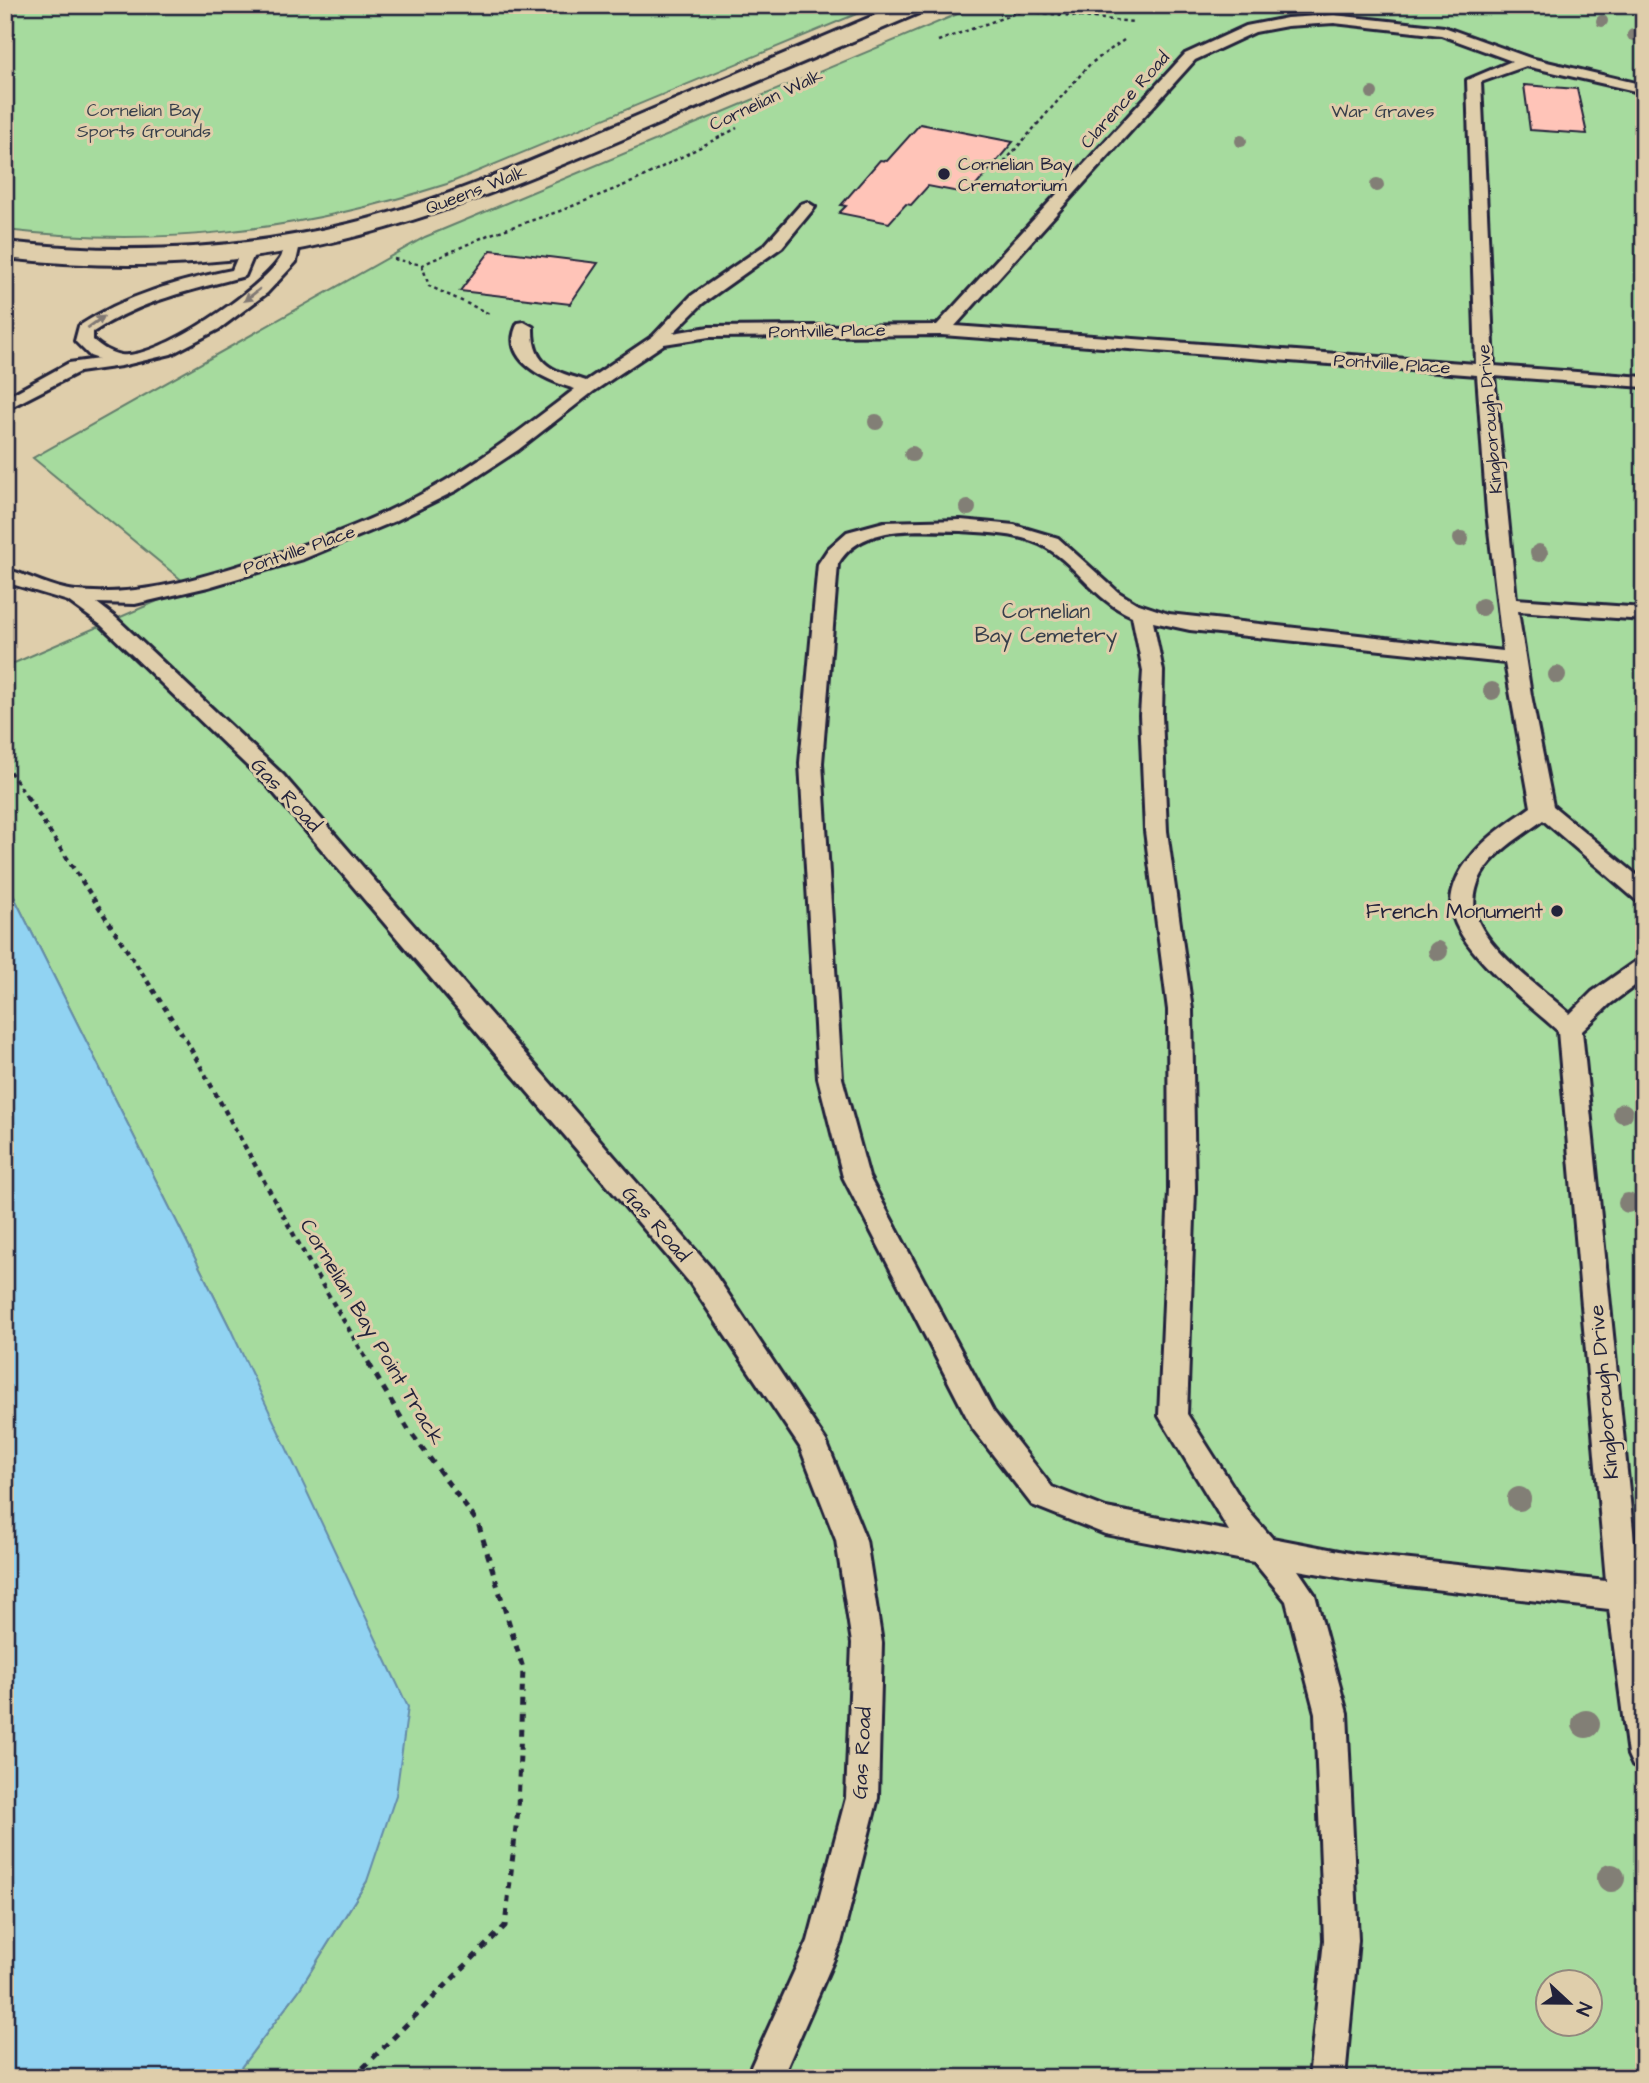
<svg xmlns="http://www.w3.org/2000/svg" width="1649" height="2083" viewBox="0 0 1649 2083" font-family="'Architects Daughter',sans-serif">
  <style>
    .green { fill: #a6db9e; stroke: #647e6c; stroke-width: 2; fill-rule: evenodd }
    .water { fill: #91d3f2; stroke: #658ca9; stroke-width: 2 }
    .building { fill: #ffc4b8; stroke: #22223b; stroke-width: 2 }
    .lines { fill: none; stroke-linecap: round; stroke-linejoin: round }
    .service-casing { stroke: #22223b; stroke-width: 6 }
    .minor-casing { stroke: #22223b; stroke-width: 6 }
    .path-far3 { stroke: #22223b; stroke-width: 2.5; stroke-dasharray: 3.5 3.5; stroke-linecap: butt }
    .path-far2 { stroke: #22223b; stroke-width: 3.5; stroke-dasharray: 4.5 4.5; stroke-linecap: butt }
    .path-far1 { stroke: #22223b; stroke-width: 4.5; stroke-dasharray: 5 5; stroke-linecap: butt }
    .path { stroke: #22223b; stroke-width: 5; stroke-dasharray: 7 7; stroke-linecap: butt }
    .service { fill: #dfceab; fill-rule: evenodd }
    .minor { fill: #dfceab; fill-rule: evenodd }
    .tree { fill: #827f76 }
    .oneway { fill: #807873 }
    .poi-dot { fill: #22223b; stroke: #dfceab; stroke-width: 2.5 }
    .labels { text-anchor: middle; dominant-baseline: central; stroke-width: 6; stroke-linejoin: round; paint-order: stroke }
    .far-street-label { font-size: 18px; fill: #22223b; stroke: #dfceab }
    .far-park-label { font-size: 18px; fill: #363e4a; stroke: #dfceab }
    .far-poi-label { font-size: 18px; fill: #22223b; stroke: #dfceab; text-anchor: start }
    .park-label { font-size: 21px; fill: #363e4a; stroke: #dfceab }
    .street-label { font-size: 21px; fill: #22223b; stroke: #dfceab }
    .poi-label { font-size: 21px; fill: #22223b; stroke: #dfceab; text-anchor: end }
  </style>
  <rect width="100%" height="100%" fill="#dfceab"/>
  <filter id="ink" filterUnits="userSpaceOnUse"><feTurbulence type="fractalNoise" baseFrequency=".0143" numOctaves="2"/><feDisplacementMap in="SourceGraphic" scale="14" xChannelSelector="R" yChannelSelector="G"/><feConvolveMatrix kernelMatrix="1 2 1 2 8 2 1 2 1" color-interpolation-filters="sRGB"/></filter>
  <g filter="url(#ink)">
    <g class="green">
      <path d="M5 5H878L447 184C299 231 160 248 5 230Z"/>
      <path d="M979 5H1644V2078H233L299 1990 367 1881 231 1330 5 879V667L190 587 33 458 425 237ZM1548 1982H1590V2024H1548Z"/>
    </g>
    <path class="water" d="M5 879 231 1330 408 1707 396 1795 367 1881 299 1990 233 2078H5Z"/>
    <g class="building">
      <path d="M1524 85 1577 89 1587 134 1530 130Z"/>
      <path d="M920 124 1013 142 969 194 928 186 911 205 906 204 889 223 839 213 846 206 841 205 880 160 887 161Z"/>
      <path d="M491 250 598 263 570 304 460 291Z"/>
    </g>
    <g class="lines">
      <g class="service-casing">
        <g id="service">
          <path d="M1334 15 1444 27 1530 58 1644 85V93L1526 66 1481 82 1494 366 1644 377V387L1494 376 1516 599 1644 608V620L1518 611 1531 695 1553 806 1644 881V902L1636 900 1543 820C1522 836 1495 851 1482 874 1475 886 1472 904 1476 916 1489 952 1542 989 1570 1014L1592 992 1636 961 1644 959V979L1610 1004 1582 1031 1644 1638V1770L1633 1766 1628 1755 1609 1609 1355 1580 1298 1570 1315 1595 1347 1713 1358 1940 1345 2078H1309L1324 1940 1315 1713 1286 1601 1254 1562 1105 1534 1032 1505 973 1429 843 1177 818 1078 800 763 818 564 828 549 847 532 884 522 961 520 1014 525 1058 538 1118 592 1136 603 1169 614 1503 651 1487 513 1477 375 942 335 709 337 664 344 594 391 518 450 457 490 395 521 303 559 208 587 135 604 97 603 115 617 283 775 710 1267 826 1441 866 1540 882 1643 878 1798 841 1943 782 2078H746L808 1941 846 1798 852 1643 836 1540 800 1447 690 1283 267 785 101 625 68 601 5 582V569C29 575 52 589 76 591 129 596 178 584 228 569 302 547 378 521 445 481 491 454 533 421 575 389 548 381 498 361 518 323L524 322 533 327C532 366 553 371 586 381L653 336 691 296 765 245 801 204 807 202 815 207 782 247 703 303 673 333 709 327 937 325 1185 54 1246 26 1287 18ZM1334 23 1441 35 1512 61 1467 80 1476 364 955 326 1195 60 1255 32 1287 26ZM961 531C989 533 1022 533 1047 548 1079 567 1094 600 1132 616L1143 671 1140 715 1145 831 1168 1010 1169 1190 1159 1416 1229 1531 1106 1508 1052 1487 993 1411 869 1177 842 1078 822 763 838 564C862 523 919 531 961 531ZM1153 622 1190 630 1505 663 1531 807C1510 822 1486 837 1470 858 1458 872 1448 893 1452 912 1460 952 1528 1004 1558 1031L1606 1581 1355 1554 1272 1538 1250 1513 1187 1414 1195 1190 1192 1010 1167 831 1162 715 1163 671Z"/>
          <path d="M292 239 300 244 296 262 267 293 219 329 171 354 121 366 79 372 5 410V398L69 363 99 359 90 356 75 341 79 326C126 295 178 281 232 270L242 247H254L256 250 245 276C191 290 140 301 93 332V340C101 347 110 353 121 355 158 360 260 290 280 259 283 255 283 249 284 244Z"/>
        </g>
      </g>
      <g class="minor-casing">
        <path id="minor" d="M899 5H929L926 10C832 50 737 90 644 130 532 178 424 224 305 248 206 268 105 269 5 258V242C120 255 234 251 348 224 439 202 525 164 611 127 707 86 803 46 899 5Z"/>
      </g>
      <g class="path-far3">
        <path d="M938 41 1022 11 1134 22"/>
        <path d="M1000 167 1090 64 1124 40"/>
        <path d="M394 259 422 265 488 235 560 211 635 181 737 128"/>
        <path d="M422 265 429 286 490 314"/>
      </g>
      <path class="path-far2" d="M5 764 28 799"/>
      <path class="path-far1" d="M27 797 187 1042 310 1264 370 1365"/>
      <path class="path" d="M353 2078 505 1926 518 1809 523 1668 478 1523 408 1429 369 1364"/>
      <use href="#service" class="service"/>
      <use href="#minor" class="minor"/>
    </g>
    <g class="tree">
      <circle cx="1602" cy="21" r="6"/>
      <circle cx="1633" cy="35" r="6"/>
      <circle cx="1372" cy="93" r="6"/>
      <circle cx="1241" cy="141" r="6"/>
      <circle cx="1377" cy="185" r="7"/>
      <circle cx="876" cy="422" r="8"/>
      <circle cx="912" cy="454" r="8"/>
      <circle cx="968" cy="508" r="8"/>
      <circle cx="1461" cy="539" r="8"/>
      <circle cx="1539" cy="553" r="9"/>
      <circle cx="1482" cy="607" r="9"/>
      <circle cx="1557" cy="675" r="9"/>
      <circle cx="1492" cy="691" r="9"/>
      <circle cx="1438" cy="951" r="10"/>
      <circle cx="1623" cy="1113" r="10"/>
      <circle cx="1628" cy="1203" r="10"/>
      <circle cx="1519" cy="1499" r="12"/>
      <circle cx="1586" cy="1724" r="14"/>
      <circle cx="1611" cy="1878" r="14"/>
    </g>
    <defs><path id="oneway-solid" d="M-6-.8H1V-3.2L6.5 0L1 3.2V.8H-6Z" transform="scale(1.75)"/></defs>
    <g class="oneway">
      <use href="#oneway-solid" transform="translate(252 295) rotate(142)"/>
      <use href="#oneway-solid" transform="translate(96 322) rotate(-35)"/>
    </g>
  </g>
  <g class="poi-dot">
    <circle cx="944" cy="174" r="7"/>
    <circle cx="1557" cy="911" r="7"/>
  </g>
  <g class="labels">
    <g class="far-street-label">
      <text transform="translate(766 100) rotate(-25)">Cornelian Walk</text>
      <text transform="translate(1125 100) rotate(-48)">Clarence Road</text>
      <text transform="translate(476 190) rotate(-21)">Queens Walk</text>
      <text transform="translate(827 331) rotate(-1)">Pontville Place</text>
      <text transform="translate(1392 364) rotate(4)">Pontville Place</text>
      <text transform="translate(1490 419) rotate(-95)">Kingborough Drive</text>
      <text transform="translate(299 550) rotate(-19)">Pontville Place</text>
    </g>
    <g class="far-park-label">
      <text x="144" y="110">Cornelian Bay<tspan x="144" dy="21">Sports Grounds</tspan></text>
      <text x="1383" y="111">War Graves</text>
    </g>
    <g class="far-poi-label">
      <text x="958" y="164">Cornelian Bay<tspan x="958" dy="21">Crematorium</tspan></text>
    </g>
    <g class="park-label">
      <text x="1046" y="611">Cornelian<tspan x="1046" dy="24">Bay Cemetery</tspan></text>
    </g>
    <g class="street-label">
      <text transform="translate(286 795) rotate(47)">Gas Road</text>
      <text transform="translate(656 1224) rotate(49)">Gas Road</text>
      <text transform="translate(372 1332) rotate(59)">Cornelian Bay Point Track</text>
      <text transform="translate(1604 1392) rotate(-95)">Kingborough Drive</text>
      <text transform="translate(862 1753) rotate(-87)">Gas Road</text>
    </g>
    <g class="poi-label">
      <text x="1543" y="911">French Monument</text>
    </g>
  </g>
  <rect width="1649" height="2083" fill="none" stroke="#dfceab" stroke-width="28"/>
  <rect x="14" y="14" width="1621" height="2055" fill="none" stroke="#22223b" stroke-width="2.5" filter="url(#ink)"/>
  <g transform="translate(1569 2003) rotate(112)"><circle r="33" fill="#dfceab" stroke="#93897e" stroke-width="2"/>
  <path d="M0-5L12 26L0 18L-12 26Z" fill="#22223b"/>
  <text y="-10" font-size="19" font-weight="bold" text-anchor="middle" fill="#22223b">N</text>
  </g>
</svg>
